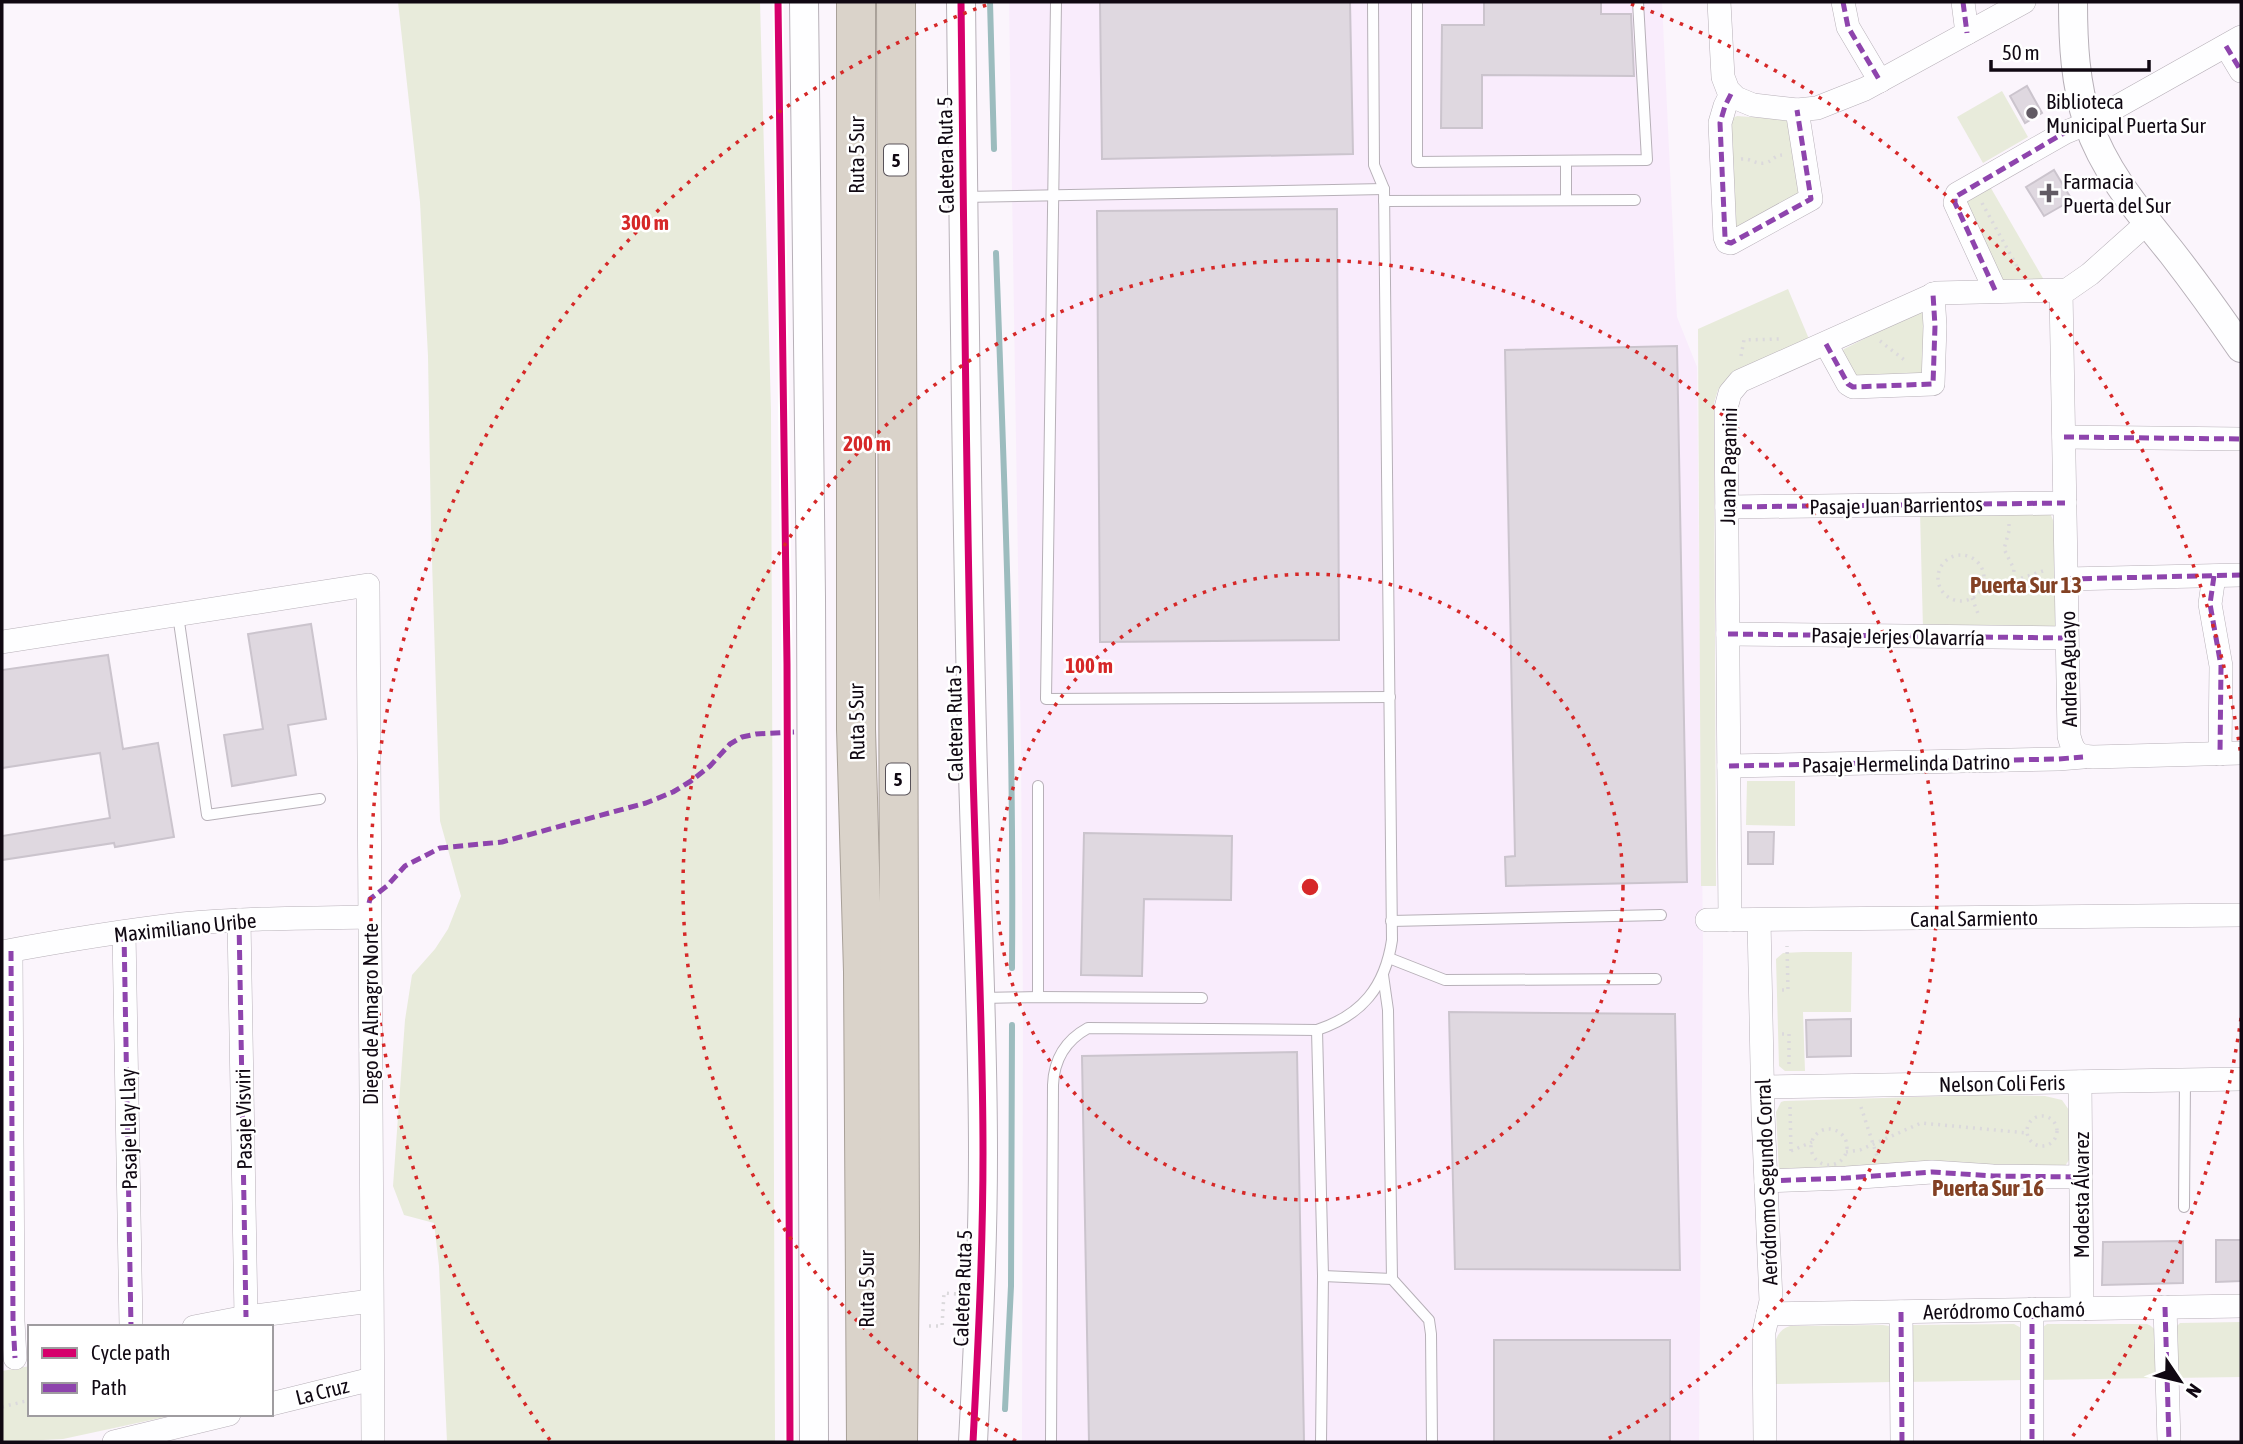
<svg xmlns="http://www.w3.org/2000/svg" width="2243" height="1444" viewBox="0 0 2243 1444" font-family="'Asap Condensed',sans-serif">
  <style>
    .built { fill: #f9ecfc }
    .green { fill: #e8ebdb }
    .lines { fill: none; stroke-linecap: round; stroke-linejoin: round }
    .stream { stroke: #9cbcbe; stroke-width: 6 }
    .building { fill: #dfd8e0; stroke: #cbc4cd; stroke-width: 2 }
    .service-casing { stroke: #b7b0b8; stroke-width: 12 }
    .minor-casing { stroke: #b7b0b8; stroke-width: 24 }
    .tertiary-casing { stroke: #b7b0b8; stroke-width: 30 }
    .motorway-casing { stroke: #a8a098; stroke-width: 40 }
    .path { stroke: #dbd9dc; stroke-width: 3.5; stroke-dasharray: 2 5; stroke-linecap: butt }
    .service { stroke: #fefeff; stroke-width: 10 }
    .minor { stroke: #fefeff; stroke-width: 23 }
    .tertiary { stroke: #fefeff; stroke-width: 28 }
    .motorway { stroke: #dad3ca; stroke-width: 38 }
    .quiet { stroke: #8e44ad; stroke-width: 5; stroke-dasharray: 10 5; stroke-linecap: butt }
    .cycleway-casing { stroke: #fff; stroke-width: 11 }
    .cycleway { stroke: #d6006c; stroke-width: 7 }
    .ring { fill: none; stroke: #d62828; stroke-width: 3.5; stroke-dasharray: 3.5 7 }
    .poi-dot { fill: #625b64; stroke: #fff; stroke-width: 2.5 }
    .labels { text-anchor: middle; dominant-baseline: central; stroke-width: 5; stroke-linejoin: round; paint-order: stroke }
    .shield { fill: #fff; stroke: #585259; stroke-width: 2 }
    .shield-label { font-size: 19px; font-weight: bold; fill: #100812 }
    .poi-label { font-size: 21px; fill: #100812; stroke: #fff; text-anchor: start }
    .street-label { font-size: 21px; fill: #100812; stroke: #fff }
    .neighbourhood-label { font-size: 23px; font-weight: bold; fill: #834124; stroke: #fff }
    .centre { fill: #d62828; stroke: #fff; stroke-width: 3.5 }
    .ring-label { font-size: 21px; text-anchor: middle; font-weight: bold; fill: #d62828; stroke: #fff; stroke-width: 5; stroke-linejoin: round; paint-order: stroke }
  </style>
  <rect width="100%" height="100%" fill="#fbf5fc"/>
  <path class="built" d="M1009 2H1662L1677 317 1697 367 1703 947 1699 1442H1022L1023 1008 1021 754Z"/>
  <g class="green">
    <path d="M398 2H760L771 411 775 1442H447L439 1266 434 1223 404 1215 393 1186 405 1020 412 975 435 949 448 929 461 896 440 821 431 528 428 356 420 202Z"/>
    <path d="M2002 91 2028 137 1983 163 1957 117Z"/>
    <path d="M1737 116 1791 120 1806 195 1742 231 1733 229 1729 120Z"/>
    <path d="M1988 183 2044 280H2001L1964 209 1967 196Z"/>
    <path d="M1788 289 1809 339 1733 374 1718 390 1714 403 1716 886H1701L1698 329Z"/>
    <path d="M1919 311 1924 312 1928 373 1859 382 1841 353 1844 349Z"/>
    <path d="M1920 512 2050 513 2055 525 2057 625 2054 628 1923 629Z"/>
    <path d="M1747 781H1795V826L1746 825Z"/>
    <path d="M1803 952H1852L1851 1012H1803L1805 1071H1785L1779 1066 1776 959 1783 953Z"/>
    <path d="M1982 1095 2045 1096 2062 1100 2069 1110V1160L2063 1169 1779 1173 1776 1112 1781 1102 1784 1101Z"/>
    <path d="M2241 1322V1377L2172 1378 2174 1329 2180 1323Z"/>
    <path d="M2014 1324 2023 1329 2024 1380 1906 1382 1910 1328 1913 1325Z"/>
    <path d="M2047 1324H2147C2166 1331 2158 1362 2158 1378L2039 1380 2043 1327Z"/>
    <path d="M1883 1325 1889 1326 1891 1330 1892 1382 1773 1384C1774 1365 1768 1332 1790 1326Z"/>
    <path d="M30 1366V1414H179L63 1439 2 1442V1371Z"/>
  </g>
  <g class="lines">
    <g class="stream">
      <path d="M990 2 994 149"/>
      <path d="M996 253C1005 491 1014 730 1012 968"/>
      <path d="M1005 1409 1011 1286 1012 1025"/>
    </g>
  </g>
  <g class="building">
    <path d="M1100 2H1350L1353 154 1102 159Z"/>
    <path d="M1484 2H1601V14H1631L1634 76 1482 75V128H1441L1442 25H1484Z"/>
    <path d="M2027 86 2042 113 2025 123 2010 96Z"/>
    <path d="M2054 170 2072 200 2044 216 2026 187Z"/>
    <path d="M1337 209 1339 640 1100 642 1097 211Z"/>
    <path d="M1677 346 1687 882 1506 886 1505 857 1515 856 1505 350Z"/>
    <path d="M311 624 326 719 288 725 296 775 232 786 224 735 263 729 248 634Z"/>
    <path d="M108 655 123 749 158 743 174 837 115 847 114 843 2 860V836L110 818 100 753 2 768V670Z"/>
    <path d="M1748 832H1774L1773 864H1748Z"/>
    <path d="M1084 833 1232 836 1231 900 1144 899 1142 976 1081 975Z"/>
    <path d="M1449 1012 1675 1014 1680 1270 1455 1269Z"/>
    <path d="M1851 1019V1056L1807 1057 1806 1020Z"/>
    <path d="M1297 1052 1304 1442H1089L1082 1056Z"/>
    <path d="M2216 1240H2241V1281L2216 1282Z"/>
    <path d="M2183 1241V1283L2102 1285 2103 1242Z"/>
    <rect x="1494" y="1340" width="176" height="102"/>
  </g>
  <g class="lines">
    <g class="service-casing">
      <g id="service">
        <path d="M1056 2 1046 699 1390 697"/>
        <path d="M1417 2V162L1647 160 1638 2"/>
        <path d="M1566 162V200"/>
        <path d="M963 197 1384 189"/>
        <path d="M1384 201 1635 200"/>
        <path d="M178 615 207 815 320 799"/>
        <path d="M1391 921 1661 915"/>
        <path d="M1389 958 1445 980 1656 979"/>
        <path d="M1383 975 1388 1010 1392 1279"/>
        <path d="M1038 997V786"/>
        <path d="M982 998 1038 997 1202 998"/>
        <path d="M2184 1207 2185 1080"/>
        <path d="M1323 1276 1392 1279 1429 1320 1431 1334 1432 1442"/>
        <path d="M1051 1442 1053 1085C1054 1059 1066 1040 1088 1028L1317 1030"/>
        <path d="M1321 1442 1323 1276 1317 1030C1362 1015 1385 987 1392 940L1384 189 1374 165 1373 2"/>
      </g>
    </g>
    <g class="minor-casing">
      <g id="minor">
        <path d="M1719 2 1723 77 1728 90 1736 98 1753 105 1797 110 1817 108 1865 89 2024 2"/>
        <path d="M1843 2 1848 27 1880 81"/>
        <path d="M1963 2 1967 33"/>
        <path d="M2226 46 2241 71"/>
        <path d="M1731 94 1725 106 1720 123 1725 237 1727 242 1731 243 1811 199 1797 110"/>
        <path d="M1995 290 1955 203 1957 194 2064 133 2088 123 2241 37"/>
        <path d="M2061 291 2069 736C2073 752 2077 756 2093 757L2241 753"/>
        <path d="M1826 344 1848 384 1853 387 1933 384 1935 326 1933 294"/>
        <path d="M2064 437 2241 439"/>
        <path d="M1727 507 2065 503"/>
        <path d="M2214 576 2210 604 2221 666 2220 754"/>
        <path d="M2067 579 2241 575"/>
        <path d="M1728 634 2067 638"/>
        <path d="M2 642 368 585 373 1442"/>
        <path d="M1729 766 2058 759 2083 757"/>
        <path d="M239 920 246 1317"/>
        <path d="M1707 920 2241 915"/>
        <path d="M1730 920 1726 408 1730 393 1740 381 1937 293 2067 290 2090 274 2147 223"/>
        <path d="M1759 920 1763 1114 1771 1301 1764 1332 1765 1442"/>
        <path d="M124 932 131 1327"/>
        <path d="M11 951 13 1321 15 1358"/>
        <path d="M2 952C61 941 122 931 182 924 244 918 307 918 369 917"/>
        <path d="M2080 1082 2082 1309"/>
        <path d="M1763 1087 2241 1079"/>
        <path d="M1766 1181 1846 1178 1932 1172 1993 1176 2081 1177"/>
        <path d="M2165 1307 2169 1442"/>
        <path d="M2032 1309V1442"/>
        <path d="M1901 1312 1902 1442"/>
        <path d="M1768 1314 2241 1306"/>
        <path d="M194 1327 246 1317 371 1301"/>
        <path d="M271 1404 372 1379"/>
        <path d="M114 1442 229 1414"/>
      </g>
    </g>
    <g class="tertiary-casing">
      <g id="tertiary">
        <path d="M804 2 811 597 814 1442"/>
        <path d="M961 2C964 246 966 489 972 733 975 873 983 1013 983 1153 983 1249 978 1346 973 1442"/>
        <path d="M2073 2C2073 42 2075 84 2088 123 2105 173 2140 213 2172 253 2196 284 2219 316 2241 348"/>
      </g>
    </g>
    <g class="motorway-casing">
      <g id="motorway">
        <path d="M856 2V729L863 972 866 1442"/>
        <path d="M896 2 900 1241 898 1442"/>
      </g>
    </g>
    <g class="path">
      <path d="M1741 159C1751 158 1756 165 1765 163 1773 161 1773 156 1782 155"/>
      <path d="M1982 203 2019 270"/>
      <path d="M1880 341 1907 362"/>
      <path d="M1741 356 1744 340 1779 339"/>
      <path d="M2009 524V531L2004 549 2014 569 2013 581"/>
      <circle cx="1961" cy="578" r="23"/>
      <path d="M1981 588 1989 589 2046 570"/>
      <path d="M1972 598 1979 616"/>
      <path d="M1782 990H1788L1787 946"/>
      <path d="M1782 1034H1789V1065"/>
      <path d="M1790 1107 1791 1151"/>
      <path d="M1861 1107 1877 1156"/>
      <circle cx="2042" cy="1131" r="15"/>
      <circle cx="1829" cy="1147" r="18"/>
      <path d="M1791 1151 1812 1142"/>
      <path d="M1846 1152 1860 1150 1921 1123 2027 1133"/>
      <path d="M929 1326H942L944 1293 957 1294"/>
      <path d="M2 1407 30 1400"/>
    </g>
    <use href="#service" class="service"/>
    <use href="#minor" class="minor"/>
    <use href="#tertiary" class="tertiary"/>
    <use href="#motorway" class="motorway"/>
    <g class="quiet">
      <path d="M1843 2 1848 27 1880 81"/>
      <path d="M1963 2 1967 33"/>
      <path d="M2226 46 2241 71"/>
      <path d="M1731 94 1725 106 1720 123 1725 237 1727 242 1731 243 1811 199 1797 110"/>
      <path d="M1995 290 1955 203V197L2064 133 2088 123"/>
      <path d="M1826 344 1848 384 1853 387 1933 384 1935 326 1933 294"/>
      <path d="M2064 437 2241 439"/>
      <path d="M1727 507 2065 503"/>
      <path d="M2214 576 2210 604 2221 666 2220 754"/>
      <path d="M2067 579 2241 575"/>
      <path d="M1728 634 2067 638"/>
      <path d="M1729 766 2058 759 2083 757"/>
      <path d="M369 903 370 899 387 886 405 866 440 848 502 842 646 803 673 792 691 781 710 766 730 744 742 737 756 734 794 732"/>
      <path d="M239 920 246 1317"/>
      <path d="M124 932 131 1327"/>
      <path d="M11 951 13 1321 15 1358"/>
      <path d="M1766 1181 1846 1178 1932 1172 1993 1176 2081 1177"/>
      <path d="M2165 1307 2169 1442"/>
      <path d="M2032 1309V1442"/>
      <path d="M1901 1312 1902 1442"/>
    </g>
    <g class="cycleway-casing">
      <g id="cycleway">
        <path d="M778 2 787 664 790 1442"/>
        <path d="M961 2C964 246 966 489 972 733 975 873 983 1013 983 1153 983 1249 978 1346 973 1442"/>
      </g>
    </g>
    <use href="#cycleway" class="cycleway"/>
  </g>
  <g class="ring">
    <circle cx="1310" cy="887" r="313"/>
    <path d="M1016 1441A627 627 0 1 1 1604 1441"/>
    <path d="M2241 1018A940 940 0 0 1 2070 1440M550 1440A940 940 0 0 1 989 4M1631 4A940 940 0 0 1 2241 756"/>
  </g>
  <g class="poi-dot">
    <circle cx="2032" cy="113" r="7"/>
    <path d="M2045.5 182.5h7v7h7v7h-7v7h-7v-7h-7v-7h7z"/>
  </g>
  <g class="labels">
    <g class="shield">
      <rect x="884" y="144.5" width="24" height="31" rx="5"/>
      <rect x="886" y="763.5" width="24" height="31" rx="5"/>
    </g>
    <g class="shield-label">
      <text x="896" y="160">5</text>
      <text x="898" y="779">5</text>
    </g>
    <g class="poi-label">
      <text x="2046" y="101">Biblioteca<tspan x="2046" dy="24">Municipal Puerta Sur</tspan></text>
      <text x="2063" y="181">Farmacia<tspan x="2063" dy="24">Puerta del Sur</tspan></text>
    </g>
    <g class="street-label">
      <text transform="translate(856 155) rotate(-90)">Ruta 5 Sur</text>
      <text transform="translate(945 155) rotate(-91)">Caletera Ruta 5</text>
      <text transform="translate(1728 466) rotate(-89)">Juana Paganini</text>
      <text transform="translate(1896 505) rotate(-1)">Pasaje Juan Barrientos</text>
      <text transform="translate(1898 636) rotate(1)">Pasaje Jerjes Olavarría</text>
      <text transform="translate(2068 669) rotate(-91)">Andrea Aguayo</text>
      <text transform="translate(856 722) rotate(-91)">Ruta 5 Sur</text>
      <text transform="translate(954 723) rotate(-91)">Caletera Ruta 5</text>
      <text transform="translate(1906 763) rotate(-1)">Pasaje Hermelinda Datrino</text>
      <text transform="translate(1974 918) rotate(-1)">Canal Sarmiento</text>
      <text transform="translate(185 927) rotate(-6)">Maximiliano Uribe</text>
      <text transform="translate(370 1014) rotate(-90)">Diego de Almagro Norte</text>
      <text transform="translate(2002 1083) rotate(-1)">Nelson Coli Feris</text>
      <text transform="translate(243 1119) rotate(-91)">Pasaje Visviri</text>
      <text transform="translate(128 1129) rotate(-91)">Pasaje Llay Llay</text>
      <text transform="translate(1766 1182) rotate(-92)">Aeródromo Segundo Corral</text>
      <text transform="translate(2081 1195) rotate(-90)">Modesta Álvarez</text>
      <text transform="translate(962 1288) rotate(-88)">Caletera Ruta 5</text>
      <text transform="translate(866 1289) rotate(-90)">Ruta 5 Sur</text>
      <text transform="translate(2004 1310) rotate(-1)">Aeródromo Cochamó</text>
      <text transform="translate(322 1391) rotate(-14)">La Cruz</text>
    </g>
    <g class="neighbourhood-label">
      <text x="2026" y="585">Puerta Sur 13</text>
      <text x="1988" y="1188">Puerta Sur 16</text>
    </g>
  </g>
  <circle cx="1310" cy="887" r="10" class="centre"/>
  <g class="ring-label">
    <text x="645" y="230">300 m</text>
    <text x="867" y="451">200 m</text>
    <text x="1089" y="673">100 m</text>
  </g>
  <rect width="2243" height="1444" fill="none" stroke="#100812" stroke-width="7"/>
  <rect x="28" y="1325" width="245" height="91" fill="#ffffff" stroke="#9f9ca0" stroke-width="2"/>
  <rect x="42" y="1348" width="35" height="10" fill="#d6006c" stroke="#9f9ca0" stroke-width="2"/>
  <text x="91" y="1360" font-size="21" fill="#100812">Cycle path</text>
  <rect x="42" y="1383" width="35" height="10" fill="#8e44ad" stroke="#9f9ca0" stroke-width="2"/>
  <text x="91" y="1395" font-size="21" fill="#100812">Path</text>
  <g transform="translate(2180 1381) rotate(125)" stroke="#ffffff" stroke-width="5" paint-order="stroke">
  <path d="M0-5L12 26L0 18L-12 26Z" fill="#100812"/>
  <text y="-10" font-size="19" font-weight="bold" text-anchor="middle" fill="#100812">N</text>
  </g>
  <path d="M1991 60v10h158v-10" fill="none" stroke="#100812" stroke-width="3.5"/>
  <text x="2002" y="60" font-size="21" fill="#100812" stroke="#ffffff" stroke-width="5" paint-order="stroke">50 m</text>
</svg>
